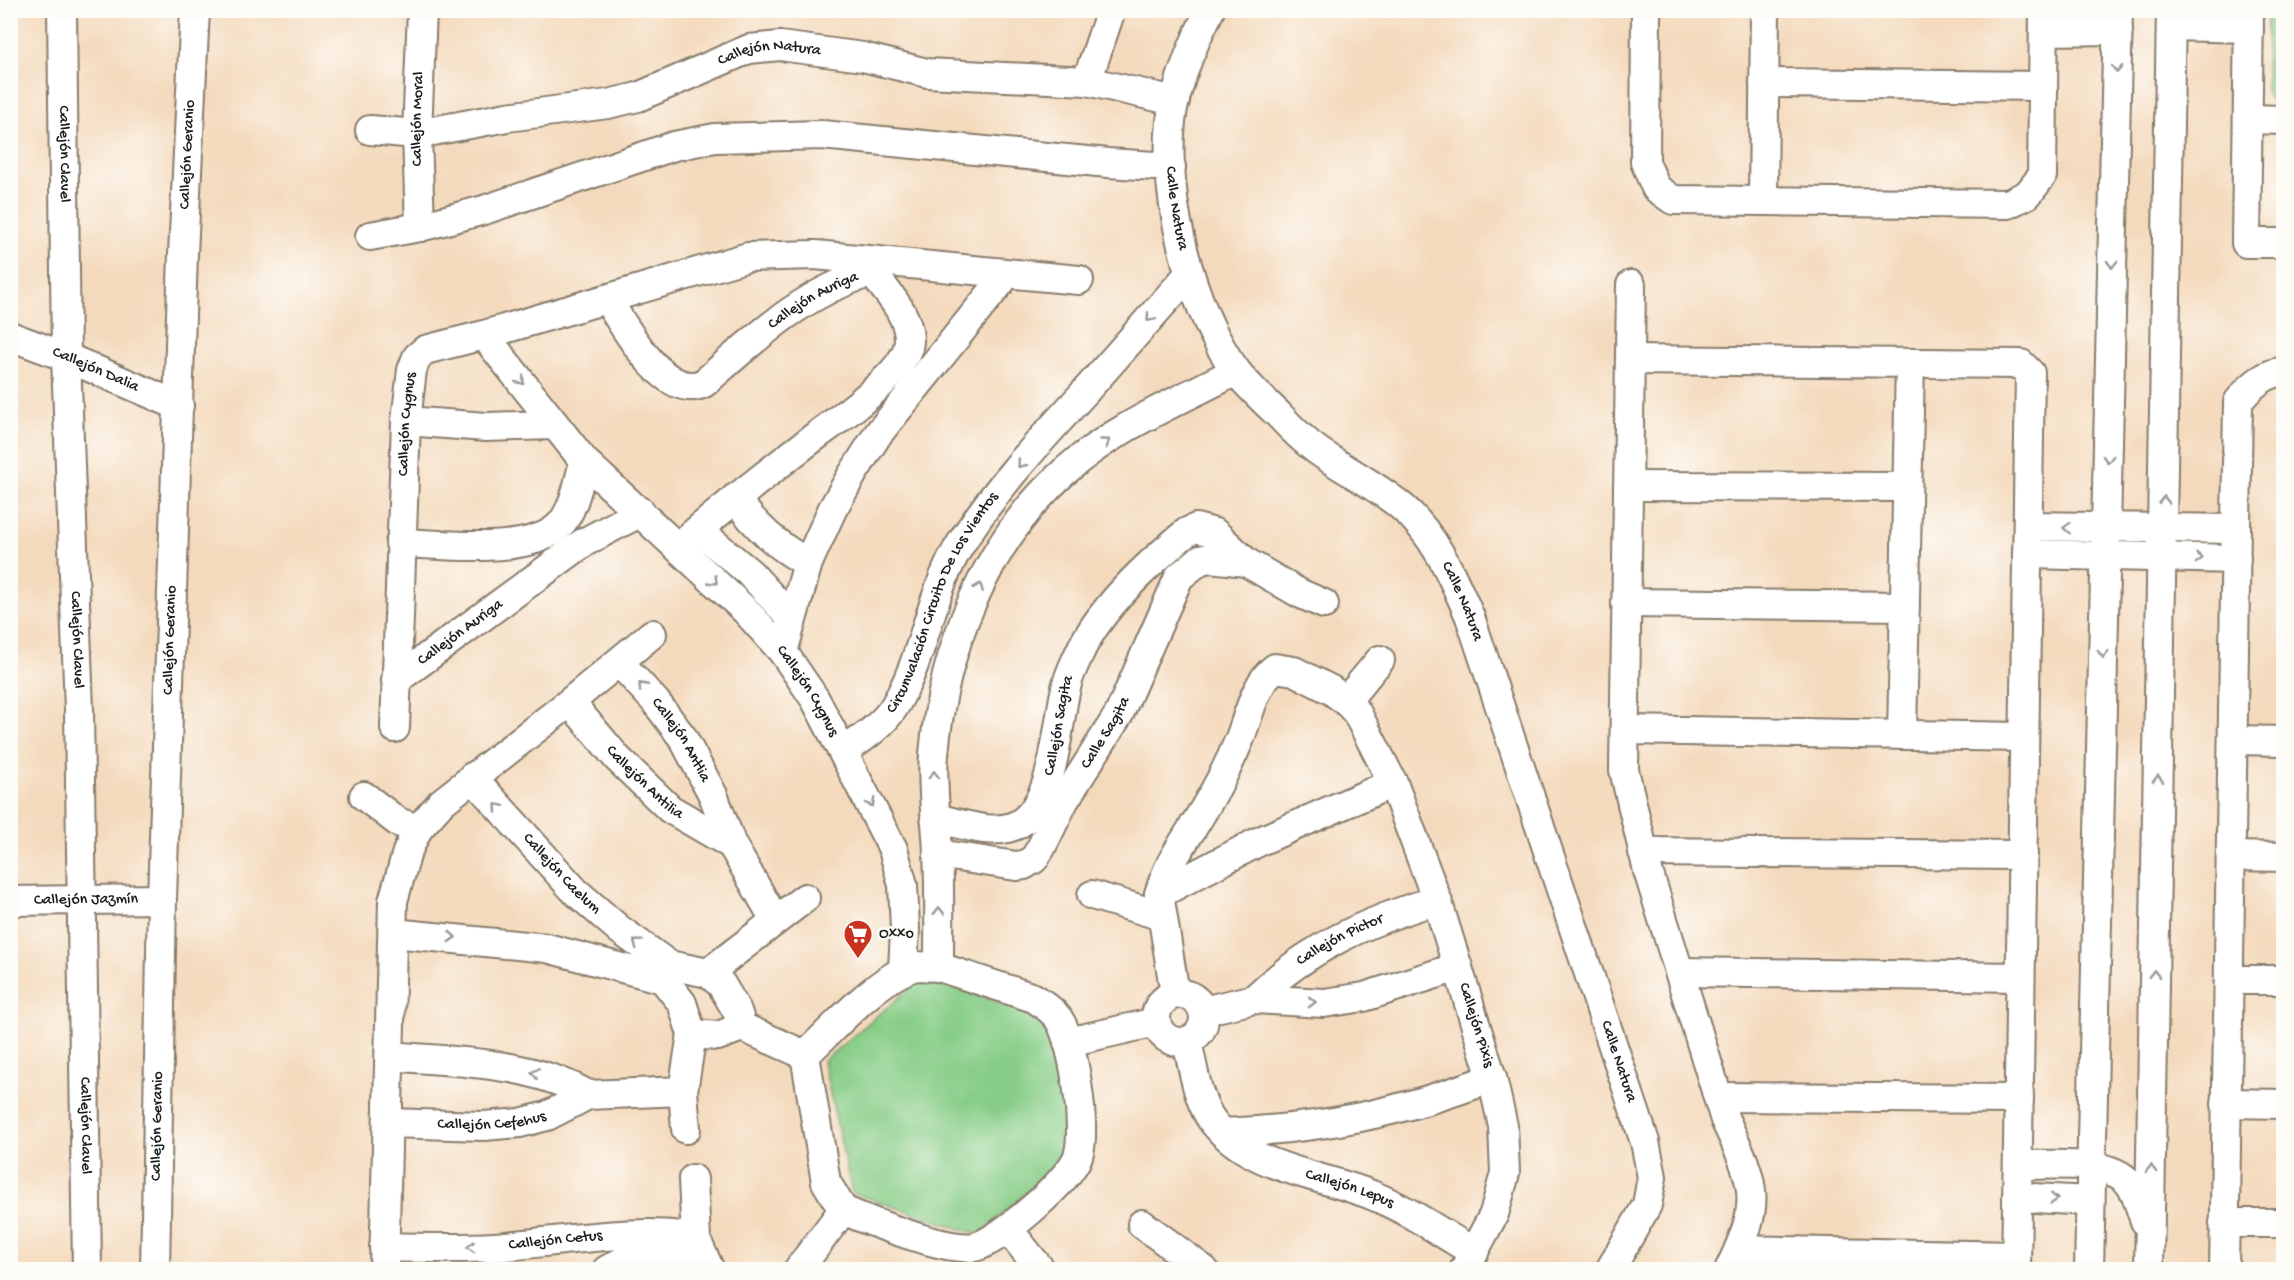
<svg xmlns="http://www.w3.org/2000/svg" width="2294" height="1280" viewBox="0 0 2294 1280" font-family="'Gochi Hand',sans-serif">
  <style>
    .green { fill: #87cd87; stroke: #527452; stroke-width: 1.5 }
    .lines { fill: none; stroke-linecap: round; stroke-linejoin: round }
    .minor-casing { stroke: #887b6c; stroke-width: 32 }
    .minor { stroke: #fff; stroke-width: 28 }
    .oneway { stroke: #999 }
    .labels { text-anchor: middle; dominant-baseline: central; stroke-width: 5; stroke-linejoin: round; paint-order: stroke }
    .street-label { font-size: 16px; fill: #1c1c1c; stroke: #fdfcf7 }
    .poi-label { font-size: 16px; fill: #1c1c1c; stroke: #fdfcf7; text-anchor: start }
  </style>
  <rect width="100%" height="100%" fill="#fdfcf7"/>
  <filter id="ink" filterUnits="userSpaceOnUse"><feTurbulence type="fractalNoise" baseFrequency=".0167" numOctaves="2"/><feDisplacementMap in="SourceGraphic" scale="12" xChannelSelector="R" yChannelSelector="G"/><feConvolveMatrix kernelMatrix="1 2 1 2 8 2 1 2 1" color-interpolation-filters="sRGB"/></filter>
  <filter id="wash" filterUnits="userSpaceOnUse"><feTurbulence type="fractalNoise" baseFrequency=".008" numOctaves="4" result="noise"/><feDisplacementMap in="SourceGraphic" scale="24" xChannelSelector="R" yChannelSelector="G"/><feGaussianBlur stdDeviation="1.35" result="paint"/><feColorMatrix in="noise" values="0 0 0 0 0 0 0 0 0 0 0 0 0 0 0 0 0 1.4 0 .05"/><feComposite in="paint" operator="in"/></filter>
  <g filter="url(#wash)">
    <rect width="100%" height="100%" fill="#f4dabd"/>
    <g class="green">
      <path d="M2267 11H2283V108H2275L2266 92Z"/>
      <path d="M921 979H937L1050 1022 1075 1150 979 1235 852 1193 823 1061Z"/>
    </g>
  </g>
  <g filter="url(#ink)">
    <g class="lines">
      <g class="minor-casing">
        <g id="minor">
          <path id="s1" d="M62 10 66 357 79 710 87 1270"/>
          <path id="s2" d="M1210 10C1195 39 1183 68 1175 99 1156 175 1189 310 1237 372 1249 387 1264 401 1278 414 1290 427 1304 441 1318 451 1345 470 1375 485 1401 506 1435 534 1453 578 1470 617L1645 1142 1652 1177 1647 1205 1610 1270"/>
          <path d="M1646 10 1645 162 1656 188 1673 200 2008 204 2028 194 2042 176 2044 10"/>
          <path d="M2249 10 2246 243H2284"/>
          <path d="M2171 26 2249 28"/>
          <path d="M2044 31 2118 30"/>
          <path d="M1087 81 1111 10"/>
          <path d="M1764 83 2043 86"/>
          <path d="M2248 119 2284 120"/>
          <path id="s3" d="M370 130 417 134 507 117 608 104 638 97 749 49 780 46 863 57 927 73 1087 81 1175 101"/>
          <path d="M1763 201 1765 10"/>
          <path id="s4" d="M420 227 417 134 422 10"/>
          <path d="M370 236 420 227 484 210 674 146 715 138 822 135 1108 163 1171 167"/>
          <path d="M1631 285 1624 770 1648 871 1725 1120C1757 1187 1762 1202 1729 1270"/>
          <path id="s5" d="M607 299C624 326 665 402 704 383 757 337 803 292 872 272 886 292 909 313 909 340 909 351 900 364 893 372 867 400 834 422 804 445 761 478 719 511 679 546"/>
          <path id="s6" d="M484 335 584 461 746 611 783 652 815 699 893 849 903 885 905 929 903 970"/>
          <path id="s7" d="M10 336 66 357 179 406"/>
          <path d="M1630 360 2021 364 2030 373 2016 1270"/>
          <path d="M406 421 486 427 555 425"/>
          <path d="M1628 486 1907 487"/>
          <path d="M735 498C756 527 777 546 808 563"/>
          <path d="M2028 526 2236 529"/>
          <path d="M698 530 750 573 791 618"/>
          <path d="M400 543C441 544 528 556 559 526 574 511 579 481 584 461"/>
          <path d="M2027 554 2236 559"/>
          <path d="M1626 603 1905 606"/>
          <path d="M783 652 808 563 832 510 852 475 878 434 1007 274"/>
          <path id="s8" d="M619 662 655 701 683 738 713 795 732 845 775 920"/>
          <path id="s9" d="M396 680 583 543 641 512"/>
          <path d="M1346 701 1380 660"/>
          <path id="s10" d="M570 702 618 759 670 809 732 845"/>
          <path id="s11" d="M395 728 406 421 412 370 417 357 425 350 484 335 748 257 815 255 1079 280"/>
          <path d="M1625 730 2024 737"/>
          <path d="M1902 735 1910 363"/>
          <path d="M2233 740 2284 741"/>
          <path id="s12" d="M843 752C861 739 882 726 894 707 923 660 929 599 957 550 991 493 1038 443 1083 394 1118 354 1154 314 1189 274"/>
          <path id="s13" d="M472 777 575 891 620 930 669 965 708 973 721 984 737 1011 742 1027 805 1055"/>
          <path d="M364 796 398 822 418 829"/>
          <path id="s14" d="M935 818C960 823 996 838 1020 823 1055 801 1057 725 1066 688 1068 677 1074 665 1079 654 1099 609 1149 563 1187 532L1196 528 1215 533 1246 562 1299 593 1324 604"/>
          <path d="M1643 852 2023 855"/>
          <path id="s15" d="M938 854 1016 866 1024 865 1034 859 1041 848 1064 801 1119 714 1179 577 1200 560 1210 558 1246 562"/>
          <path d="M2231 856 2284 857"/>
          <path id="s16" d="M1159 894C1167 866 1180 848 1195 824 1212 797 1228 768 1240 738 1249 715 1255 683 1275 668L1294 671 1331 690 1346 701 1357 713 1393 783 1437 900 1492 1078 1503 1126 1505 1173 1494 1214 1464 1270"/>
          <path d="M1092 895 1162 916"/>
          <path id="s17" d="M10 901 162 899"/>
          <path d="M393 933 547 948 663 979 682 1003 692 1034"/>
          <path d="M916 966 939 967 1034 998C1043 1004 1051 1009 1058 1018 1074 1041 1087 1130 1078 1156 1070 1180 999 1242 974 1247 945 1251 871 1222 843 1210L826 1182 805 1055C835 1027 878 977 916 966Z"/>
          <path d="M939 967C939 930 940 891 938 854 937 821 931 787 934 754 943 649 985 543 1064 472 1113 428 1178 401 1236 371"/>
          <path d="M1679 972 2020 977"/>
          <path d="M708 973 805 898"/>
          <path d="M2229 980H2284"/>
          <path d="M1175 994 1159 894 1260 841 1393 783"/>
          <circle cx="1180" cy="1018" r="24"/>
          <path id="s18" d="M1254 999C1307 948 1367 921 1437 900"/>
          <path d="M1203 1011 1254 999 1324 1003 1364 997 1458 967"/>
          <path id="s19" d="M1187 1041C1193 1066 1197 1102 1214 1123 1252 1170 1321 1174 1374 1196 1409 1210 1441 1233 1474 1252"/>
          <path d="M1068 1042 1156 1022"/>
          <path d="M391 1056C457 1062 529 1061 588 1095"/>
          <path d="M683 1091 686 1129"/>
          <path d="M1718 1097 2019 1099"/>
          <path d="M2226 1103 2284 1104"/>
          <path id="s20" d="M388 1123 484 1126 520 1123 547 1116 588 1095 683 1091 692 1034 718 1036 742 1027"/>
          <path d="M1223 1133C1321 1129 1400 1113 1492 1078"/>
          <path d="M2018 1165C2048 1166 2108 1158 2129 1183 2137 1193 2140 1209 2145 1221"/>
          <path d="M693 1179 696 1240"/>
          <path d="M2017 1197 2090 1201"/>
          <path d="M2224 1223H2284"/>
          <path d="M1142 1224 1204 1270"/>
          <path d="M1008 1229 1041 1270"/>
          <path id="s21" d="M384 1247C420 1248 457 1249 494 1247 540 1244 660 1224 696 1240L710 1270"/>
          <path d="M1739 1250 2016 1256"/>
          <path id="s22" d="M155 1270 162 899 183 254 195 10"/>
          <path d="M384 1270 393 901 407 852 418 829 442 802 570 702 652 634"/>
          <path d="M607 1270C642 1250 660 1242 694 1270"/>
          <path d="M798 1270 843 1210"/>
          <path d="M2089 1270 2118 10"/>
          <path d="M2149 1270 2171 10"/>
          <path d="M2224 1270 2238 402C2248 389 2266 371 2284 372"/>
        </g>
      </g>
      <use href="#minor" class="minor"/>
    </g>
    <defs><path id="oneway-chevron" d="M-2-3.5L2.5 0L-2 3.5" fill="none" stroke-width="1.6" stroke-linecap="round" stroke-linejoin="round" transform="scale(1.5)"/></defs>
    <g class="oneway">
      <use href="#oneway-chevron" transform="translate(2117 69) rotate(91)"/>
      <use href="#oneway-chevron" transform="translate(2112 264) rotate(91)"/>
      <use href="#oneway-chevron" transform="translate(1150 318) rotate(131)"/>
      <use href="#oneway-chevron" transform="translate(521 381) rotate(52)"/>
      <use href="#oneway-chevron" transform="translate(1106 442) rotate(-36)"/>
      <use href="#oneway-chevron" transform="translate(2108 459) rotate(91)"/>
      <use href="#oneway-chevron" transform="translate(1021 464) rotate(129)"/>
      <use href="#oneway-chevron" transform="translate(2164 500) rotate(-89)"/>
      <use href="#oneway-chevron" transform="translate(2067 528) rotate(-178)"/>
      <use href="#oneway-chevron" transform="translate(2199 558) rotate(2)"/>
      <use href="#oneway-chevron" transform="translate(714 581) rotate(44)"/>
      <use href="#oneway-chevron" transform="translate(979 587) rotate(-69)"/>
      <use href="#oneway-chevron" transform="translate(2103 654) rotate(91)"/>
      <use href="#oneway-chevron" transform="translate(642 686) rotate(-132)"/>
      <use href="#oneway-chevron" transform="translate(934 775) rotate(-91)"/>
      <use href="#oneway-chevron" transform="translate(2158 779) rotate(-89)"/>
      <use href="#oneway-chevron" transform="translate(871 803) rotate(62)"/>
      <use href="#oneway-chevron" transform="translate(498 807) rotate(-131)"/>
      <use href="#oneway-chevron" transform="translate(939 911) rotate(-90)"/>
      <use href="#oneway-chevron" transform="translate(452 937) rotate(4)"/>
      <use href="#oneway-chevron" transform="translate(637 943) rotate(-143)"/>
      <use href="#oneway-chevron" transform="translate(2154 974) rotate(-89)"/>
      <use href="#oneway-chevron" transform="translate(1312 1002) rotate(1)"/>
      <use href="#oneway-chevron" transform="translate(535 1073) rotate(-168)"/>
      <use href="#oneway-chevron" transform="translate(2151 1169) rotate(-89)"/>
      <use href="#oneway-chevron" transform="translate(2054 1199) rotate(3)"/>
      <use href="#oneway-chevron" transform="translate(471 1247) rotate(178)"/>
    </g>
  </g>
  <defs>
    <g id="supermarket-pin" transform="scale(1.5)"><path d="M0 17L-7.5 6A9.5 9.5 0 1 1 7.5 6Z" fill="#c8321e" stroke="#fdfcf7"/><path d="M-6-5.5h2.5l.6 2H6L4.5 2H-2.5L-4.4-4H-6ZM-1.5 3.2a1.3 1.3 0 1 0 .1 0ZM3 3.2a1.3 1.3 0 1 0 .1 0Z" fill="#fff"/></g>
  </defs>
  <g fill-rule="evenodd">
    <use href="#supermarket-pin" x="858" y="934"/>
  </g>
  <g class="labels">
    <g class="street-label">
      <text stroke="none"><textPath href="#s3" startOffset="412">Callejón Natura</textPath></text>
      <text stroke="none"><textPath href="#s4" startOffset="108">Callejón Moral</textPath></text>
      <text stroke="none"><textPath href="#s1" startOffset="144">Callejón Clavel</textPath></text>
      <text stroke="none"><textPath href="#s22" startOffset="1116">Callejón Geranio</textPath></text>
      <text stroke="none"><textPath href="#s2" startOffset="206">Calle Natura</textPath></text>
      <text stroke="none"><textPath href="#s5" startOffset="276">Callejón Auriga</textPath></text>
      <text stroke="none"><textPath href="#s7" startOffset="92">Callejón Dalia</textPath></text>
      <text stroke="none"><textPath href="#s11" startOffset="304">Callejón Cygnus</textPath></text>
      <text stroke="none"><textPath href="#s12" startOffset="184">Circunvalación Circuito De Los Vientos</textPath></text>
      <text stroke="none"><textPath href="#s2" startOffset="710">Calle Natura</textPath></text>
      <text stroke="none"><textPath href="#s9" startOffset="80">Callejón Auriga</textPath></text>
      <text stroke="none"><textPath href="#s1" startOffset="630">Callejón Clavel</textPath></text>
      <text stroke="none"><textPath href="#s22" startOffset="630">Callejón Geranio</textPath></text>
      <text stroke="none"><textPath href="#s6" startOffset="483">Callejón Cygnus</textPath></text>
      <text stroke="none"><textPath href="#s14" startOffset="195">Callejón Sagita</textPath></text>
      <text stroke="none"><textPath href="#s15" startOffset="244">Calle Sagita</textPath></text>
      <text stroke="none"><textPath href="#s8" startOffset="100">Callejón Antlia</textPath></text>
      <text stroke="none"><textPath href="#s10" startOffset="110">Callejón Antilia</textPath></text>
      <text stroke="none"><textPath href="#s13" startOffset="132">Callejón Caelum</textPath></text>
      <text stroke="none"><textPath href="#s17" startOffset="76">Callejón Jazmín</textPath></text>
      <text stroke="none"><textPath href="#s18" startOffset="105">Callejón Pictor</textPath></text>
      <text stroke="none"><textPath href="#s16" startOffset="686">Callejón Pixis</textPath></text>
      <text stroke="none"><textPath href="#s2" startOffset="1196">Calle Natura</textPath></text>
      <text stroke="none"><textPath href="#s20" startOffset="104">Callejón Cefehus</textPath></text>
      <text stroke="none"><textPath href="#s1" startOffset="1116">Callejón Clavel</textPath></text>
      <text stroke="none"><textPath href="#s22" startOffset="144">Callejón Geranio</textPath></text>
      <text stroke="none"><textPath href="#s19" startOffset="240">Callejón Lepus</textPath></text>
      <text stroke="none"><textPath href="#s21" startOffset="172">Callejón Cetus</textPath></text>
    </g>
    <g class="poi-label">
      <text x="879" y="934">Oxxo</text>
    </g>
  </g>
  <rect width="2294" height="1280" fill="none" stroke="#fdfcf7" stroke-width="36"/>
</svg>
